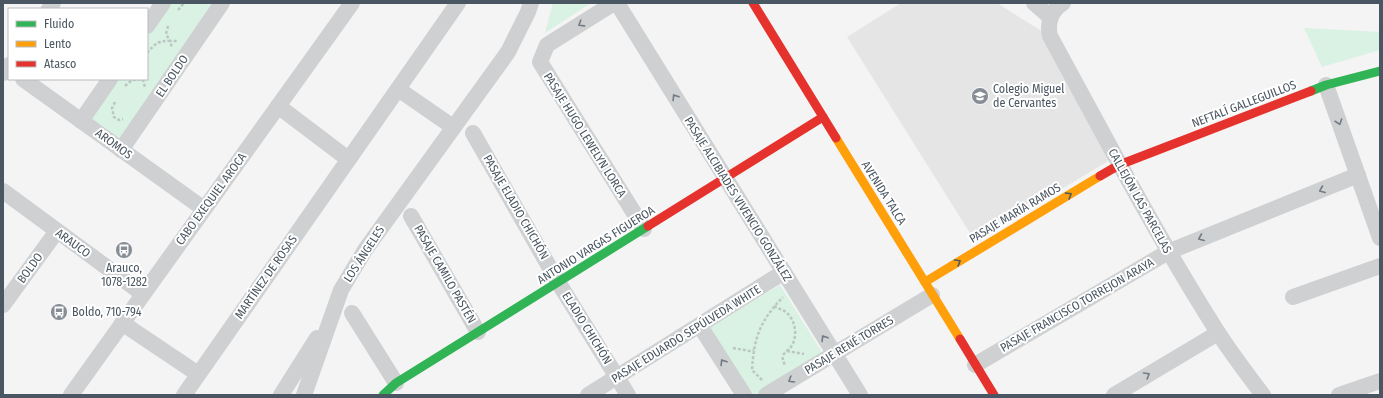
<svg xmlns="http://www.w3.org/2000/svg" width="1383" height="398" viewBox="0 0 1383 398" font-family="'Fira Sans Condensed',sans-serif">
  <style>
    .education { fill: #e6e5e6 }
    .green { fill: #d9f2e3 }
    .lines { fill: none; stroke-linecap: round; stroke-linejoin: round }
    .path { stroke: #bcc7c4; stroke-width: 2.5; stroke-dasharray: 3 2; stroke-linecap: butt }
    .street { stroke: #ced0d2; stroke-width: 16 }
    .fast { stroke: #30b455; stroke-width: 9 }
    .slow { stroke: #ff9f0a; stroke-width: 9 }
    .jam { stroke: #e5322d; stroke-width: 9 }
    .oneway { stroke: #727b83 }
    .oneway2 { stroke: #495b60 }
    .labels { text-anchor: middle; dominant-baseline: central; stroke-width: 4; stroke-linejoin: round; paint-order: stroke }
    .street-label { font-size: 12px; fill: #4a5661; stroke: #fff }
    .poi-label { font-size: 12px; fill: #4a5661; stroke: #fff; text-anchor: start }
  </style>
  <rect width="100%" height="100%" fill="#f4f4f4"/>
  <path class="education" d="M901 3H997L1043 32 1110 160 975 241 847 37Z"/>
  <g class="green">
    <path d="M170 3H219L121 141 89 119 116 79H147V35Z"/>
    <path d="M553 3H591L545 33Z"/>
    <path d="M1304 28 1380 32V50L1322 67Z"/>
    <path d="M780 285 823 354 754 395H751L710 327Z"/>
  </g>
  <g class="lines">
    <g class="path">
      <path d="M178 10 184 3"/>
      <path d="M168 26 166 34 170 41H177"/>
      <path d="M147 53C154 45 158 40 170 41L172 48"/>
      <path d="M143 79 145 88"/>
      <path d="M125 86 132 80 143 79"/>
      <path d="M115 102 112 108 114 117 119 120 123 119"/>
      <path d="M774 306C777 308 780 309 783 310 795 317 799 335 791 347 789 350 784 352 783 356 782 360 784 362 785 366"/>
      <path d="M733 348 750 351 754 350"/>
      <path d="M787 351 804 354"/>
      <path d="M762 380 752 370C754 337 760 321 783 297"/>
    </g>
    <g class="street">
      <path d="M614 3 547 45 540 62 644 229"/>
      <path d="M617 3 860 395"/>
      <path d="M1034 3 1050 17"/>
      <path d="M1063 3C1051 10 1047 23 1050 36 1104 135 1156 235 1217 331 1231 353 1247 374 1263 395"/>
      <path d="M49 9 53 3"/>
      <path d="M147 26 163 3"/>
      <path d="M3 73 9 65"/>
      <path d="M23 79 204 209"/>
      <path d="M1326 85 1380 238"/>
      <path d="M398 89 453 127"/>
      <path d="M278 106 348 159"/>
      <path d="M81 121 110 79"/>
      <path d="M473 133 558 282 628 395"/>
      <path d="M121 150 222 3"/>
      <path d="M3 191 143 294"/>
      <path d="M411 216 478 332"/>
      <path d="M1293 297 1380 266"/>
      <path d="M3 305 57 231"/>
      <path d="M352 313 396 383"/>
      <path d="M122 323 198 374"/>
      <path d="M700 326 744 395"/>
      <path d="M975 365 1168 252 1358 175"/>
      <path d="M71 395 352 3"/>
      <path d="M184 395 458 3"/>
      <path d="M281 395 317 338"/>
      <path d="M304 395 341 290 365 250 508 52 528 12 531 3"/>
      <path d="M588 395 784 272"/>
      <path d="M766 395 932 295"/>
      <path d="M1114 395 1218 333"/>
      <path d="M1339 395 1380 381"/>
    </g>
    <g class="fast">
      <path d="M1311 91 1326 85 1380 71"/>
      <path d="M383 395 396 383 648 226"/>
    </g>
    <g class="slow">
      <path d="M836 138 960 339"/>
      <path d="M925 282 1100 176"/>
    </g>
    <g class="jam">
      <path d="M753 3 836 138"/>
      <path d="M1100 176 1119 165 1311 91"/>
      <path d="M648 226 823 117"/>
      <path d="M960 339 994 395"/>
    </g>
  </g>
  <defs><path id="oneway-chevron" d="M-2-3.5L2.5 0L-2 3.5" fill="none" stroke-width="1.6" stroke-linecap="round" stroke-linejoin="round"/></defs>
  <g class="oneway">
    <use href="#oneway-chevron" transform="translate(581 24) rotate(148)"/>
    <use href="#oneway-chevron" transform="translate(675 97) rotate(-122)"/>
    <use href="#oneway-chevron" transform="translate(1339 122) rotate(71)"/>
    <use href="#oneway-chevron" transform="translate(1322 190) rotate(158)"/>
    <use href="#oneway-chevron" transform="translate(1201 238) rotate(158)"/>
    <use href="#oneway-chevron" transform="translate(824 338) rotate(-122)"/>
    <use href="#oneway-chevron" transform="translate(723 362) rotate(-122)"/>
    <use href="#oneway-chevron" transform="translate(1147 375) rotate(-31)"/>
    <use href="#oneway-chevron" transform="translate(791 380) rotate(149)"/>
  </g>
  <g class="oneway2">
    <use href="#oneway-chevron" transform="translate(1069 195) rotate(-31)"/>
    <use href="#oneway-chevron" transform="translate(958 262) rotate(-31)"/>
  </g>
  <defs>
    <g id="school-disc" transform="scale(0.9)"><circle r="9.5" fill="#868d94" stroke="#fff"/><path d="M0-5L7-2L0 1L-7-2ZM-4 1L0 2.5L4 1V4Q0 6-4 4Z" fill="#fff"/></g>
    <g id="bus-disc" transform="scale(0.9)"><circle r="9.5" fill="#868d94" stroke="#fff"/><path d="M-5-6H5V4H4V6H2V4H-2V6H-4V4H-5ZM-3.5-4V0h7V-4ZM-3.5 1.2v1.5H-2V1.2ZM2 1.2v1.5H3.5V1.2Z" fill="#fff"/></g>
  </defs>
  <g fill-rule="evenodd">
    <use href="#school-disc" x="980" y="96"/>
    <use href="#bus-disc" x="124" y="250"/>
    <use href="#bus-disc" x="59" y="312"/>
  </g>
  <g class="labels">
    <g class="street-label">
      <text transform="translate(172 76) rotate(-56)">EL BOLDO</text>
      <text transform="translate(1244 104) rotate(-21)">NEFTALÍ GALLEGUILLOS</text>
      <text transform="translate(585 135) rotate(58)">PASAJE HUGO LEWELYN LORCA</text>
      <text transform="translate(114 144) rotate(36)">AROMOS</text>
      <text transform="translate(884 193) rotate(58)">AVENIDA TALCA</text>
      <text transform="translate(211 199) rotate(-54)">CABO EXEQUIEL AROCA</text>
      <text transform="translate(738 199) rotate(58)">PASAJE ALCIBIADES VIVENCIO GONZÁLEZ</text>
      <text transform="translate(1140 201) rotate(61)">CALLEJÓN LAS PARCELAS</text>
      <text transform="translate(516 207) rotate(60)">PASAJE ELADIO CHICHÓN</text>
      <text transform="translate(1015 213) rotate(-31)">PASAJE MARÍA RAMOS</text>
      <text transform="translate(73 243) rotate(36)">ARAUCO</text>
      <text transform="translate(596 245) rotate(-32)">ANTONIO VARGAS FIGUEROA</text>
      <text transform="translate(364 254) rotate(-57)">LOS ÁNGELES</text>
      <text transform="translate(30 268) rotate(-54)">BOLDO</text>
      <text transform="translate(445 274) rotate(60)">PASAJE CAMILO PASTÉN</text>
      <text transform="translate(266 277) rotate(-55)">MARTÍNEZ DE ROSAS</text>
      <text transform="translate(1077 305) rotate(-30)">PASAJE FRANCISCO TORREJON ARAYA</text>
      <text transform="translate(587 328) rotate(58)">ELADIO CHICHÓN</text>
      <text transform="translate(686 334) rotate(-32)">PASAJE EDUARDO SEPÚLVEDA WHITE</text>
      <text transform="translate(849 345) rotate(-31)">PASAJE RENÉ TORRES</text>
    </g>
    <g class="poi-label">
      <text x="993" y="89">Colegio Miguel<tspan x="993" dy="14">de Cervantes</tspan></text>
      <text x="124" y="268" text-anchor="middle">Arauco,<tspan x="124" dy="14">1078-1282</tspan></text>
      <text x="72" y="312">Boldo, 710-794</text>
    </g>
  </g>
  <rect width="1383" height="398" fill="none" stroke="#4a5661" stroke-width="8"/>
  <rect x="8" y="8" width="140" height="72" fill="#ffffff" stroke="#b7bbc0"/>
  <rect x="16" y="21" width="20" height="6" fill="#30b455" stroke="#b7bbc0"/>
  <text x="44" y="28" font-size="12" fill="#4a5661">Fluido</text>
  <rect x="16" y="41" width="20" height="6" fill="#ff9f0a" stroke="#b7bbc0"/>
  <text x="44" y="48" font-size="12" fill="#4a5661">Lento</text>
  <rect x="16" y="61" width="20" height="6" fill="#e5322d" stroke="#b7bbc0"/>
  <text x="44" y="68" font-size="12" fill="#4a5661">Atasco</text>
</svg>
